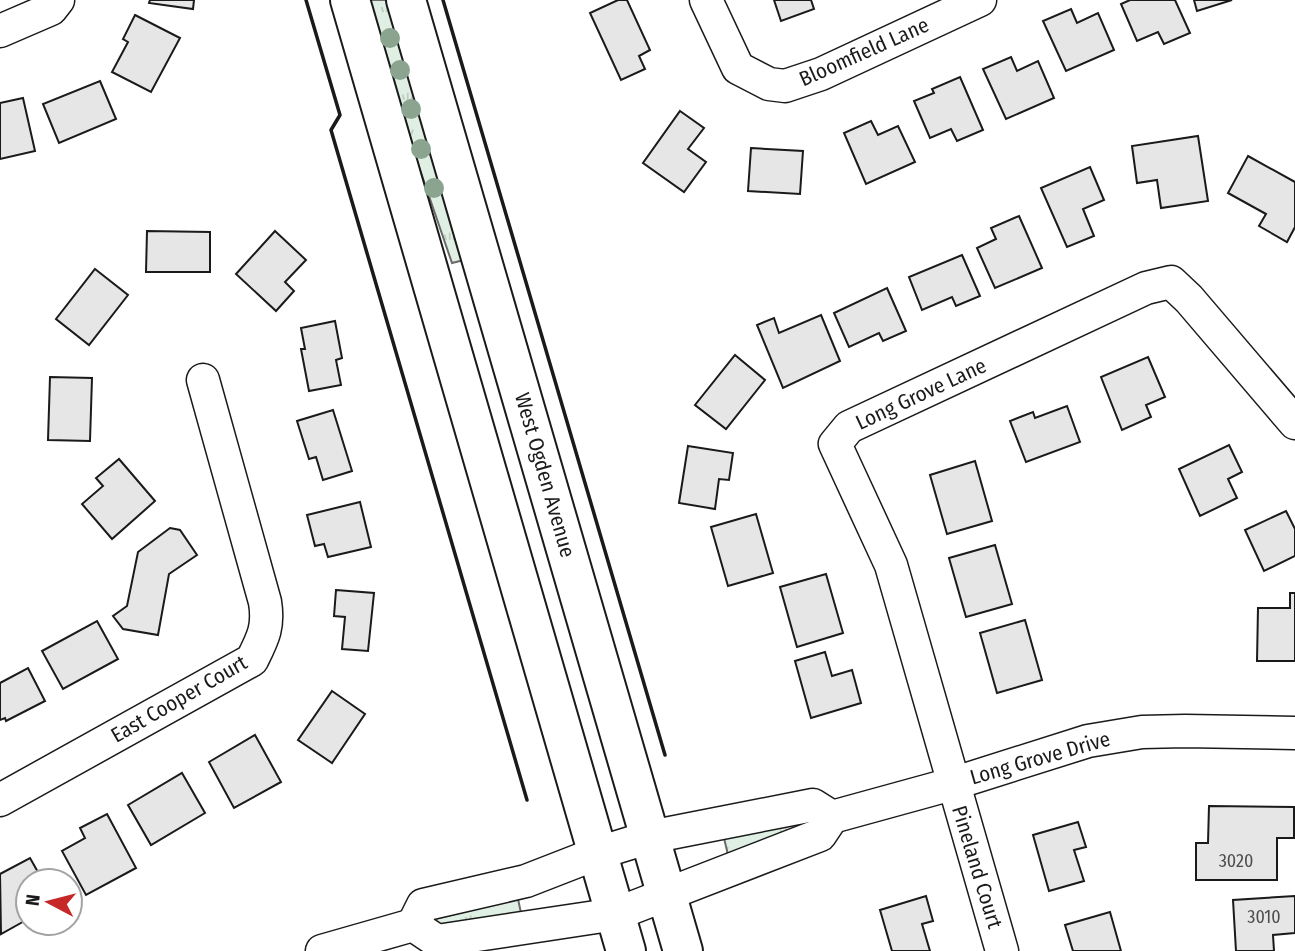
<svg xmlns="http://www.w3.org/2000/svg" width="1295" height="951" viewBox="0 0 1295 951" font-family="'Fira Sans Condensed',sans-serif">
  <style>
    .grass { fill: url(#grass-tufts); stroke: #6a6a6a; stroke-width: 2 }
    .building { fill: #e6e6e6; stroke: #1a1a1a; stroke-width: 2 }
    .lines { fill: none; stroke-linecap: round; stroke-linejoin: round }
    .minor-casing { stroke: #1a1a1a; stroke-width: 35 }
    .major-casing { stroke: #1a1a1a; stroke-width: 42 }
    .minor { stroke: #fff; stroke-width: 32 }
    .major { stroke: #fff; stroke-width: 38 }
    .wall { stroke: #1a1a1a; stroke-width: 3.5 }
    .tree { fill: #8aa48f }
    .labels { text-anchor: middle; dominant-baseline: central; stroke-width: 5; stroke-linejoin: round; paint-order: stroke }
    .number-label { font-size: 18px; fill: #4d4d4d }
    .street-label { font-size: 21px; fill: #1a1a1a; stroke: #fff }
  </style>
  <defs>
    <pattern id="grass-tufts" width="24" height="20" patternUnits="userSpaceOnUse" patternTransform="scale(1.75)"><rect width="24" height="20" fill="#e0efe3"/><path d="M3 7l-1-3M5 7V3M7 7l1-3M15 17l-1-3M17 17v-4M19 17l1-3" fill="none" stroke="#c0ccc2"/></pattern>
  </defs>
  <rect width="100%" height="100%" fill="#fff"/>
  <g class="grass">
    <path d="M369 0H387L464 260 452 263 419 167Z"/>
    <path d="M809 819 815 822 728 855 724 838Z"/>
    <path d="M518 899 521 913 434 927 430 920Z"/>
  </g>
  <g class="building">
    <path d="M150 0H194L193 9 149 3Z"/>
    <path d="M618 0H627L650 50 639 56 645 69 621 80 590 13Z"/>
    <path d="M774 0H811L814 9 781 21Z"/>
    <path d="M1130 0H1175L1190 33 1164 44 1158 32 1137 41 1121 4Z"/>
    <path d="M1194 0H1232L1197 11Z"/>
    <path d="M1071 9 1077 23 1098 13 1114 50 1066 71 1043 21Z"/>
    <path d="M135 15 180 38 151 92 112 72 128 42 123 39Z"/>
    <path d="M1011 57 1017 71 1038 61 1054 98 1006 119 983 69Z"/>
    <path d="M960 77 983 130 957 141 951 129 930 138 914 101 934 93 932 89Z"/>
    <path d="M100 81 116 119 59 143 43 104Z"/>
    <path d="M23 98 35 151 0 159V103Z"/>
    <path d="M680 111 704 128 688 149 706 162 684 192 643 163Z"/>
    <path d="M871 121 878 135 898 126 915 162 866 184 844 133Z"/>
    <path d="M1198 136 1208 201 1161 208 1157 180 1137 183 1132 146Z"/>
    <path d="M751 148 803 151 800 194 748 191Z"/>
    <path d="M1248 156 1295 182V227L1287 242 1259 226 1266 214 1228 193Z"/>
    <path d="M1090 167 1104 200 1083 209 1094 236 1067 247 1041 188Z"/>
    <path d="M1019 216 1042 268 995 288 977 248 996 239 991 228Z"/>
    <path d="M147 231 210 232V272H146Z"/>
    <path d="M275 231 306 260 285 282 294 291 276 311 236 274Z"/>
    <path d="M962 255 980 296 956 306 952 297 922 310 909 277Z"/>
    <path d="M95 269 128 295 89 345 56 319Z"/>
    <path d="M887 288 906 331 883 341 879 333 849 347 834 313Z"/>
    <path d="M821 315 840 361 783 388 757 325 774 318 779 333Z"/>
    <path d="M335 321 342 358 336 360 341 385 309 391 301 349H305L301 328Z"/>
    <path d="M735 355 765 380 726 429 695 405Z"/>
    <path d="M1148 357 1165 397 1146 405 1151 417 1122 430 1101 377Z"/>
    <path d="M50 377 92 378 90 441 48 440Z"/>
    <path d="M1067 406 1080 442 1026 462 1010 421 1033 412 1035 418Z"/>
    <path d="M333 410 352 471 323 480 316 457 309 459 297 421Z"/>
    <path d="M1229 445 1242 472 1228 479 1237 498 1200 516 1179 469Z"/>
    <path d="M688 446 733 453 729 480 719 479 715 509 679 503Z"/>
    <path d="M119 459 155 501 112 539 82 504 103 486 96 478Z"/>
    <path d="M975 461 992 521 947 534 930 475Z"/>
    <path d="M360 502 371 547 328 557 324 544 315 546 307 515Z"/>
    <path d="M1286 511 1295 529V556L1264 571 1245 530Z"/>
    <path d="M756 514 773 573 728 586 711 527Z"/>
    <path d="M170 528 180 530 197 555 169 574 158 635 123 629 113 616 127 606 138 552Z"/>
    <path d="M995 545 1012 604 966 617 949 558Z"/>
    <path d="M826 574 843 633 797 647 780 587Z"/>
    <path d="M336 590 374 593 368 651 342 649 345 617 334 616Z"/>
    <path d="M1290 593H1295V661H1257L1258 608H1290Z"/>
    <path d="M1025 620 1042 680 997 693 980 633Z"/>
    <path d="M97 621 118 659 63 689 42 651Z"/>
    <path d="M825 652 832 676 852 670 861 703 811 718 795 661Z"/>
    <path d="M28 668 45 701 6 721 5 718 0 720V683Z"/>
    <path d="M332 691 365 714 332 763 298 740Z"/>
    <path d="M255 735 281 782 234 808 209 762Z"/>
    <path d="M182 773 205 813 151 845 128 805Z"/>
    <path d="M1209 806 1294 807V838H1277V880H1196V843H1208Z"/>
    <path d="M107 814 136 868 86 895 62 851 85 838 80 828Z"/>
    <path d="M1078 822 1086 847 1074 850 1084 881 1049 891 1033 835Z"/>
    <path d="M30 858 43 881H28V919L1 934 0 874Z"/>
    <path d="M926 896 933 921 922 924 930 951H892L880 910Z"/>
    <path d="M1295 896V933L1273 935 1274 951H1236L1233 900Z"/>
    <path d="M1110 912 1121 951H1073L1065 925Z"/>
  </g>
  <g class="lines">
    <g class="minor-casing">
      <g id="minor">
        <path d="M706 0 738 68 769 84 785 86 821 74 980 0"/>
        <path d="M0 31 51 9 58 0"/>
        <path d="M0 800 252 660C263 638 269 627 265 602L203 380"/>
        <path d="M413 925 423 905 526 881 598 853 650 837 813 805 832 817"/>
        <path d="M322 951 413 925 437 941 616 914 820 835 832 817 952 784 1088 741 1142 732 1185 731 1295 733"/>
        <path d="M1002 951 891 565 835 444 849 427 1146 288 1171 282 1189 299 1295 423"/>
      </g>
    </g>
    <g class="major-casing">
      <g id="major">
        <path d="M350 0 626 951"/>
        <path d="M406 0 683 951"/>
      </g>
    </g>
    <use href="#minor" class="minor"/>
    <use href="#major" class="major"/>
    <g class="wall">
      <path d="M306 0 340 115 331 130 527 800"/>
      <path d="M443 0 665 755"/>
    </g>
  </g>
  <g class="tree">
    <circle cx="390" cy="38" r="10"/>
    <circle cx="400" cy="70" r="10"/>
    <circle cx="411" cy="109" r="10"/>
    <circle cx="421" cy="149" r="10"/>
    <circle cx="434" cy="188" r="10"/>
  </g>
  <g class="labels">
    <g class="number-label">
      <text x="1236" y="861">3020</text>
      <text x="1264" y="917">3010</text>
    </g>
    <g class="street-label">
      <text transform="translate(864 52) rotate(-24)">Bloomfield Lane</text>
      <text transform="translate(921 394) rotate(-25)">Long Grove Lane</text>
      <text transform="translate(545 475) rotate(74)">West Ogden Avenue</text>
      <text transform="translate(179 699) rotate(-30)">East Cooper Court</text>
      <text transform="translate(1040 758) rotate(-16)">Long Grove Drive</text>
      <text transform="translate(977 867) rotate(73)">Pineland Court</text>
    </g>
  </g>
  <g transform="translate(49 902) rotate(277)"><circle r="33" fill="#ffffff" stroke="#a3a3a3" stroke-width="2"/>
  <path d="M0-5L12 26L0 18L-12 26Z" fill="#c62828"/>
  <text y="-10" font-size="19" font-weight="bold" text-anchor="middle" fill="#1a1a1a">N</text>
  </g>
</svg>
